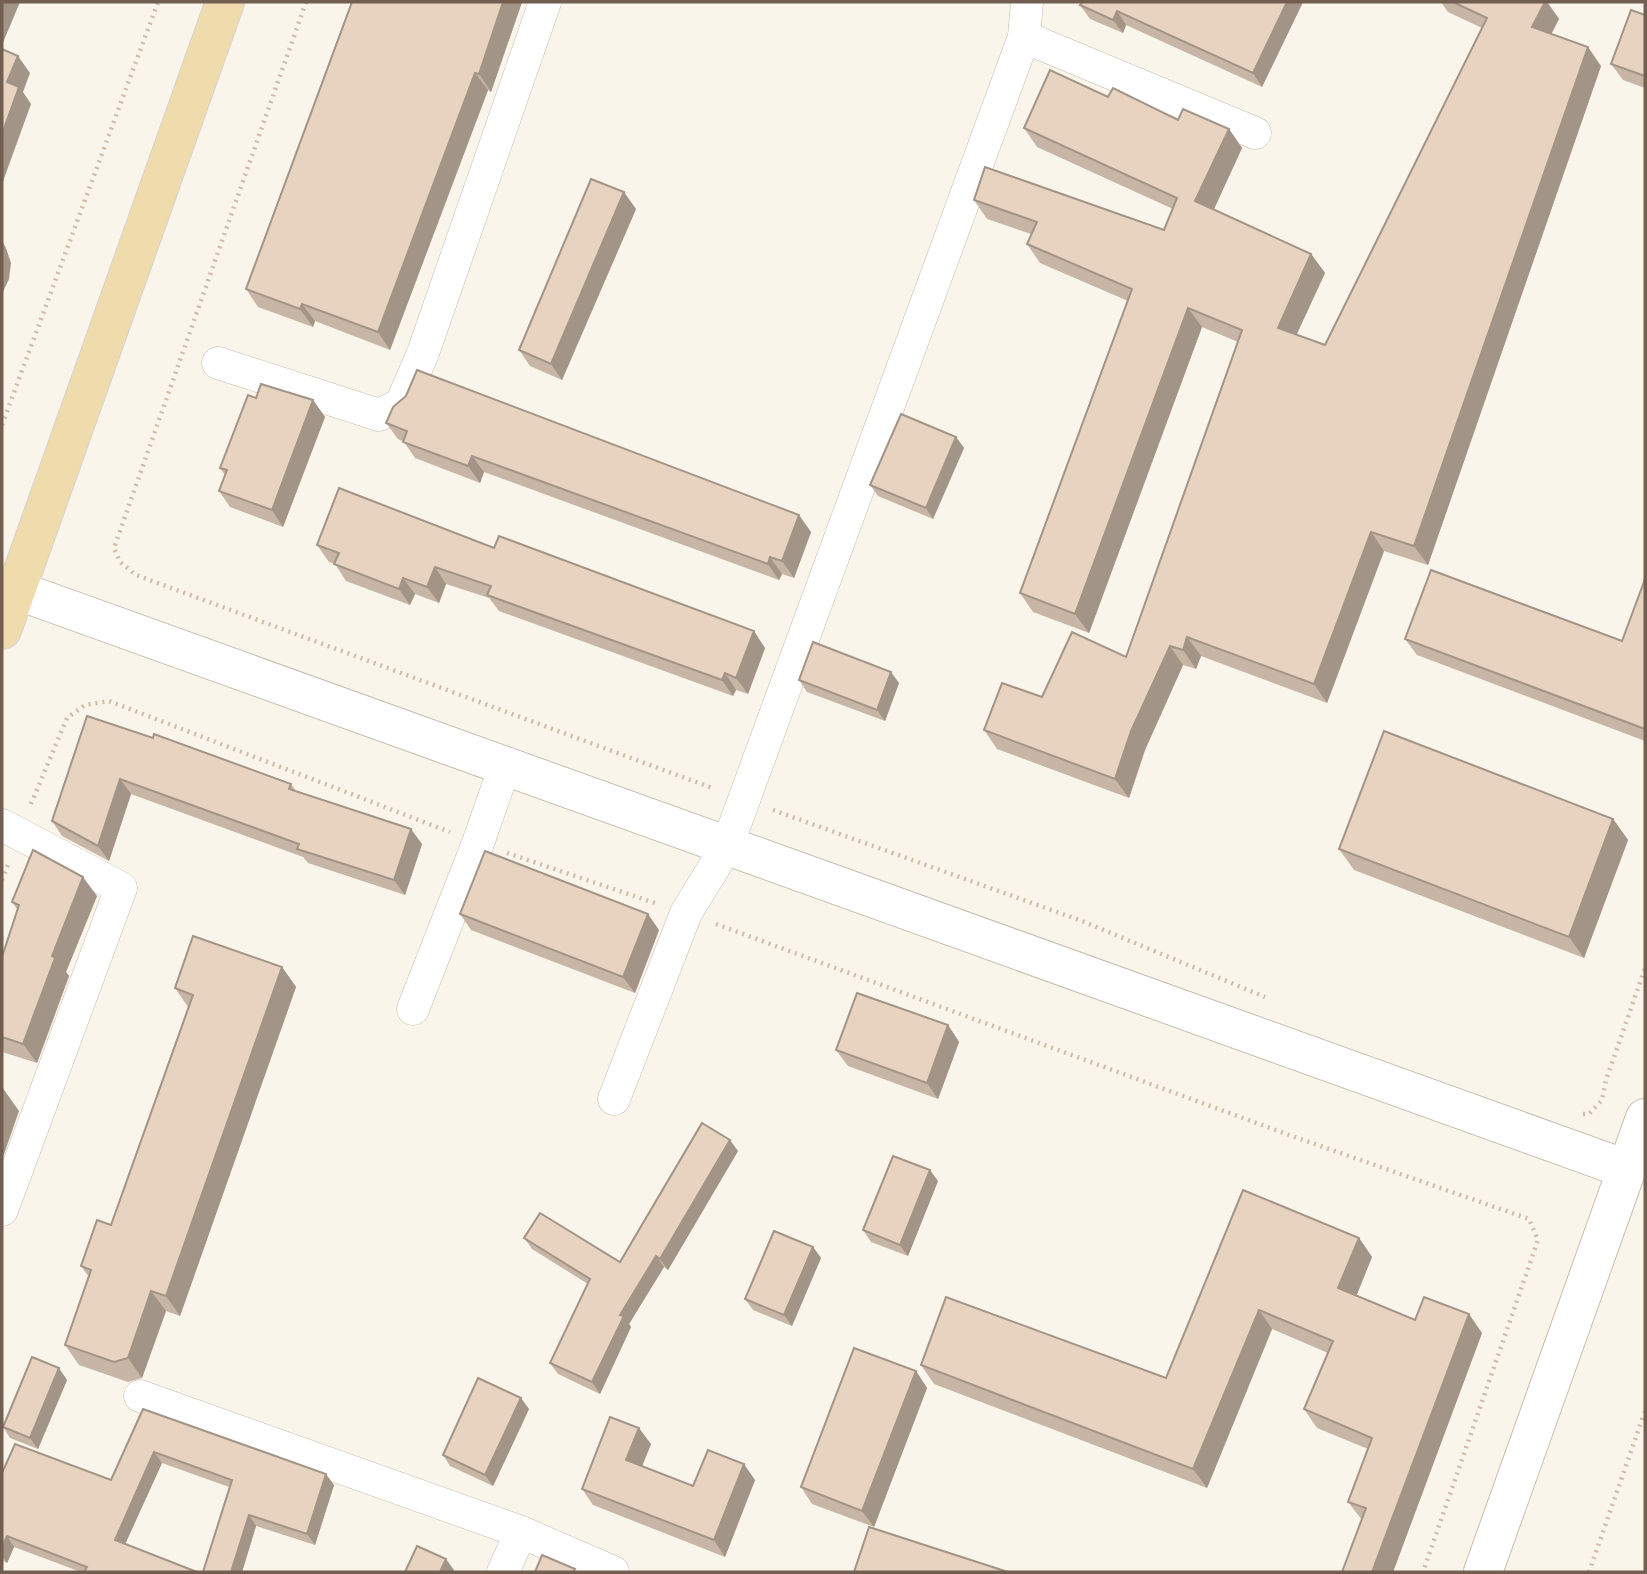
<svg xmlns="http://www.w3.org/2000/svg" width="1647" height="1574" viewBox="0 0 1647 1574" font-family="Commissioner,sans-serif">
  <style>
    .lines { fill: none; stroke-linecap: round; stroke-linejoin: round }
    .minor-casing { stroke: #c8bcaf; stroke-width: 33 }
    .tertiary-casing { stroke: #c8bcaf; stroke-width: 40 }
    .secondary-casing { stroke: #cbbdad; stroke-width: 40 }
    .primary-casing { stroke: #d8d2ce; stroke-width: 40 }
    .path { stroke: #d1bba8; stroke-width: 4.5; stroke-dasharray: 2 5; stroke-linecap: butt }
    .minor { stroke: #fff; stroke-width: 32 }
    .tertiary { stroke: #fff; stroke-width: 38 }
    .secondary { stroke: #fff; stroke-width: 38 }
    .primary { stroke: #f0dbac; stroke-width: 38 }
    .wall { fill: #c7b5a5 }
    .shaded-wall { fill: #a29486 }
    .building { fill: #e7d3c0; stroke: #a29486; stroke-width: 2 }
  </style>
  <rect width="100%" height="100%" fill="#faf5ea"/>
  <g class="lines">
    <g class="minor-casing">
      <g id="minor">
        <path d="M1024 37 1255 133"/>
        <path d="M218 363 379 415 401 404 423 353 545 2"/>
        <path d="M2 825 121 888 2 1210"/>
        <path d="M413 1009 478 843 505 766"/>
        <path d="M614 1099 686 913 727 846 1024 37 1027 2"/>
        <path d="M140 1396 521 1532 503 1572"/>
        <path d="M521 1532 613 1572"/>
      </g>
    </g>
    <g class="tertiary-casing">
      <path id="tertiary" d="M16 590 1626 1169"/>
    </g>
    <g class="secondary-casing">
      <path id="secondary" d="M1483 1572 1645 1118"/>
    </g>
    <g class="primary-casing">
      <path id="primary" d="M2 630 225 2"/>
    </g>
    <g class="path">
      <path d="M306 2 114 548 120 562 136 575 715 789"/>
      <path d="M2 425 158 2"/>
      <path d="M31 804 67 718 85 705 109 701 450 832"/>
      <path d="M773 810 1082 921 1265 997"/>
      <path d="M507 853 655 903"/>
      <path d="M2 880 8 865"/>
      <path d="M716 924 1289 1135 1529 1219 1538 1240 1423 1572"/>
      <path d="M1583 1114H1589L1602 1100 1606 1080 1645 968"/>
      <path d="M1589 1572 1645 1411"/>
    </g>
    <use href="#minor" class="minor"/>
    <use href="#tertiary" class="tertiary"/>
    <use href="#secondary" class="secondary"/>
    <use href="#primary" class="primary"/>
  </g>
  <g class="wall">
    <path d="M352 2H522L491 92 488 90 390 350 315 321 313 327 258 307 246 289Z"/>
    <path d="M1303 2 1262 87 1126 25 1123 33 1090 19 1080 5Z"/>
    <path d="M1441 2H1547L1559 19 1551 34 1601 66 1428 565 1384 551 1327 703 1201 656 1196 669 1183 665 1145 750 1129 798 997 749 984 730 1042 697 1126 657 1238 342 1202 327 1089 633 1033 612 1020 593 1128 301 1040 263 1027 244 1031 234 987 219 974 200 1164 230 1173 209 1037 147 1024 128 1108 97 1178 120 1229 129 1242 148 1214 209 1311 254 1325 273 1296 334 1325 345 1482 28 1448 12Z"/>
    <path d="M1645 15V88L1623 80 1611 64Z"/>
    <path d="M636 209 562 380 530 366 519 350Z"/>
    <path d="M256 398 313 400 325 417 283 527 230 507 219 491 225 475 220 468Z"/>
    <path d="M386 423 811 532 794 578 782 574 779 580 484 472 480 483 415 458 404 442 398 439Z"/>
    <path d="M956 437 964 448 933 519 878 496 870 485Z"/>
    <path d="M317 545 494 548 765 648 748 694 736 690 733 696 499 611 489 598 446 584 439 603 415 594 410 605 346 581 335 564 329 562Z"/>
    <path d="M1645 579V741L1417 655 1405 639 1622 641Z"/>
    <path d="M799 680 899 683 885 721 807 692Z"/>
    <path d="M87 716 291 784 296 791 422 844 405 895 308 863 303 857 131 794 109 861 62 836 52 821Z"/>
    <path d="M1613 819 1628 840 1584 958 1354 870 1339 849Z"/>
    <path d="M97 896 66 972 69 976 37 1063 2 1052V957L17 909 12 902Z"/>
    <path d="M460 914 659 930 635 993 471 930Z"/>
    <path d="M282 967 296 987 180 1316 166 1311 142 1378 128 1382 79 1365 65 1345 89 1277 81 1266 111 1225 188 1007 175 988Z"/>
    <path d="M948 1025 959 1042 938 1099 848 1066 836 1050Z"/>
    <path d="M738 1151 668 1270 664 1267 629 1324 631 1327 600 1394 558 1374 550 1363 588 1284 532 1249 524 1238 620 1262Z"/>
    <path d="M938 1181 908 1256 871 1242 863 1230Z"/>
    <path d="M1359 1238 1372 1257 1356 1295 1415 1320 1482 1333 1393 1572H1342L1362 1520 1348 1502 1368 1449 1317 1428 1304 1409 1328 1353 1272 1329 1207 1488 934 1384 921 1365 1166 1378Z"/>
    <path d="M813 1247 821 1258 792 1326 753 1310 745 1299Z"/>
    <path d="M916 1371 927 1388 874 1527 812 1504 801 1487Z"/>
    <path d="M67 1380 38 1449 10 1438 3 1427Z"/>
    <path d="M143 1409 334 1485 315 1545 256 1526 242 1572 229 1487 162 1463 125 1544 197 1572H81L14 1547 7 1563 2 1560V1473L111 1480Z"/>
    <path d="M529 1409 493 1486 450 1466 443 1455Z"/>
    <path d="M651 1444 642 1466 693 1486 755 1480 725 1557 593 1505 582 1489Z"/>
  </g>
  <g class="shaded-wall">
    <path d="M2 2H20L2 45Z"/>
    <path d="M503 2H522L491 92 479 74Z"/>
    <path d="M1287 2H1303L1262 87 1253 73Z"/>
    <path d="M1545 2H1547L1559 19 1545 46 1532 27Z"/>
    <path d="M1117 11 1126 25 1123 33 1113 20Z"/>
    <path d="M1588 47 1601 66 1428 565 1414 546Z"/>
    <path d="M18 56 30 73 23 92 31 104 2 184V134L7 82Z"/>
    <path d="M475 73 488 90 390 350 378 332Z"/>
    <path d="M1229 129 1242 148 1209 220 1195 201Z"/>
    <path d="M624 192 636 209 562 380 551 364Z"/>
    <path d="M2 241 6 248 11 263 9 279 2 294Z"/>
    <path d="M1311 254 1325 273 1291 347 1278 328Z"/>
    <path d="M302 304 315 321 313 327 300 309Z"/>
    <path d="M1188 308 1202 327 1089 633 1075 614Z"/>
    <path d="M313 400 325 417 283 527 272 510Z"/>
    <path d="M956 437 964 448 933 519 926 508Z"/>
    <path d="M472 456 484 472 480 483 468 466Z"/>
    <path d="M799 515 811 532 794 578 782 561Z"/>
    <path d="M1371 532 1384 551 1327 703 1314 684Z"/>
    <path d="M770 557 782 574 779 580 768 564Z"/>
    <path d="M435 567 446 584 439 603 427 587Z"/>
    <path d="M403 578 415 594 410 605 399 589Z"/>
    <path d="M754 631 765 648 748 694 736 678Z"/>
    <path d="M1187 637 1201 656 1196 669 1183 650Z"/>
    <path d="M1170 646 1183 665 1145 750 1129 798 1115 779 1131 731Z"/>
    <path d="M891 672 899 683 885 721 877 710Z"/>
    <path d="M725 673 736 690 733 696 722 680Z"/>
    <path d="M120 779 131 794 109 861 98 846Z"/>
    <path d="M1613 819 1628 840 1584 958 1569 937Z"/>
    <path d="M411 829 422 844 405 895 394 880Z"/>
    <path d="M83 877 97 896 66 972 69 976 37 1063 23 1044 52 956Z"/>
    <path d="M648 914 659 930 635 993 623 977Z"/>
    <path d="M282 967 296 987 180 1316 166 1296Z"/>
    <path d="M948 1025 959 1042 938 1099 927 1083Z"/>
    <path d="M2 1087 19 1111 2 1160Z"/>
    <path d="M730 1140 738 1151 668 1270 660 1259Z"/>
    <path d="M930 1170 938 1181 908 1256 900 1245Z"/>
    <path d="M1359 1238 1372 1257 1352 1307 1338 1288Z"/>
    <path d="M813 1247 821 1258 792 1326 784 1315Z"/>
    <path d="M656 1256 664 1267 629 1324 631 1327 600 1394 592 1382 620 1315Z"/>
    <path d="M151 1291 166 1311 142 1378 128 1358Z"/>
    <path d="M1259 1310 1272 1329 1207 1488 1193 1469Z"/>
    <path d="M1469 1314 1482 1333 1393 1572H1372Z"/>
    <path d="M59 1368 67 1380 38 1449 30 1438Z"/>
    <path d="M916 1371 927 1388 874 1527 862 1511Z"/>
    <path d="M521 1398 529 1409 493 1486 485 1475Z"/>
    <path d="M639 1428 651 1444 638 1476 626 1460Z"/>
    <path d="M154 1452 162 1463 122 1551 115 1540Z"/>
    <path d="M744 1464 755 1480 725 1557 714 1540Z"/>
    <path d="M326 1474 334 1485 315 1545 307 1534Z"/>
    <path d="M249 1515 256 1526 242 1572H231Z"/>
    <path d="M7 1536 14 1547 7 1563 2 1555V1547Z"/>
    <path d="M446 1559 454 1570 453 1572H440Z"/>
  </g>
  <g class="building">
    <path d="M352 2H503L479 74 475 73 378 332 302 304 300 309 246 289Z"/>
    <path d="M1082 2H1287L1253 73 1117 11 1113 20 1080 5Z"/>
    <path d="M1453 2H1545L1532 27 1588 47 1414 546 1371 532 1314 684 1187 637 1183 650 1170 646 1131 731 1115 779 984 730 1002 683 1042 697 1072 632 1126 657 1242 330 1188 308 1075 614 1020 593 1132 289 1027 244 1037 222 974 200 985 167 1164 230 1177 198 1024 128 1050 70 1108 97 1113 88 1178 120 1183 109 1229 129 1195 201 1311 254 1278 328 1325 345 1487 18Z"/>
    <path d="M1631 10 1645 15V76L1611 64Z"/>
    <path d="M2 49 18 56 7 82 19 87 2 134Z"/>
    <path d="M591 179 624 192 551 364 519 350Z"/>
    <path d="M417 370 799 515 782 561 770 557 768 564 472 456 468 466 403 442 407 431 386 423 393 407 406 396Z"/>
    <path d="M261 384 313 400 272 510 219 491 227 470 220 468 248 395 256 398Z"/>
    <path d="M901 414 956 437 926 508 870 485Z"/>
    <path d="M339 488 494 548 499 536 754 631 736 678 725 673 722 680 487 595 491 586 435 567 427 587 403 578 399 589 334 564 339 553 317 545Z"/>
    <path d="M1431 570 1622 641 1645 579V729L1405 639Z"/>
    <path d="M813 642 891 672 877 710 799 680Z"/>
    <path d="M87 716 153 738 154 734 291 784 289 789 411 829 394 880 297 849 299 844 120 779 98 846 52 821Z"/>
    <path d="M1384 731 1613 819 1569 937 1339 849Z"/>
    <path d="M33 850 83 877 52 956 55 958 23 1044 2 1037V957L19 905 12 902Z"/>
    <path d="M485 851 648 914 623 977 460 914Z"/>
    <path d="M193 936 282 967 166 1296 151 1291 128 1358 114 1362 65 1345 91 1270 81 1266 97 1220 111 1225 193 995 175 988Z"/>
    <path d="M857 993 948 1025 927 1083 836 1050Z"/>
    <path d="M702 1123 730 1140 660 1259 656 1256 620 1315 624 1316 592 1382 550 1363 590 1279 524 1238 540 1213 620 1262Z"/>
    <path d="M893 1156 930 1170 900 1245 863 1230Z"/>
    <path d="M1243 1190 1359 1238 1338 1288 1415 1320 1424 1297 1469 1314 1372 1572H1342L1366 1508 1348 1502 1372 1438 1304 1409 1333 1341 1259 1310 1193 1469 921 1365 946 1297 1166 1378Z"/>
    <path d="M774 1231 813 1247 784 1315 745 1299Z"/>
    <path d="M854 1348 916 1371 862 1511 801 1487Z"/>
    <path d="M32 1357 59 1368 30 1438 3 1427Z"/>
    <path d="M478 1378 521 1398 485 1475 443 1455Z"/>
    <path d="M143 1409 326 1474 307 1534 249 1515 231 1572H203L232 1480 154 1452 115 1540 197 1572H84L87 1567 7 1536 2 1547V1473L15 1444 111 1480Z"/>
    <path d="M610 1417 639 1428 626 1460 693 1486 708 1450 744 1464 714 1540 582 1489Z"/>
    <path d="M869 1527 1008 1572H854Z"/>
    <path d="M417 1546 446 1559 440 1572H405Z"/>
    <path d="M542 1555 575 1569 573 1572H535Z"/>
  </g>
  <rect width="1647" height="1574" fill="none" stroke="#725f51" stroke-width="7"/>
</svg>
